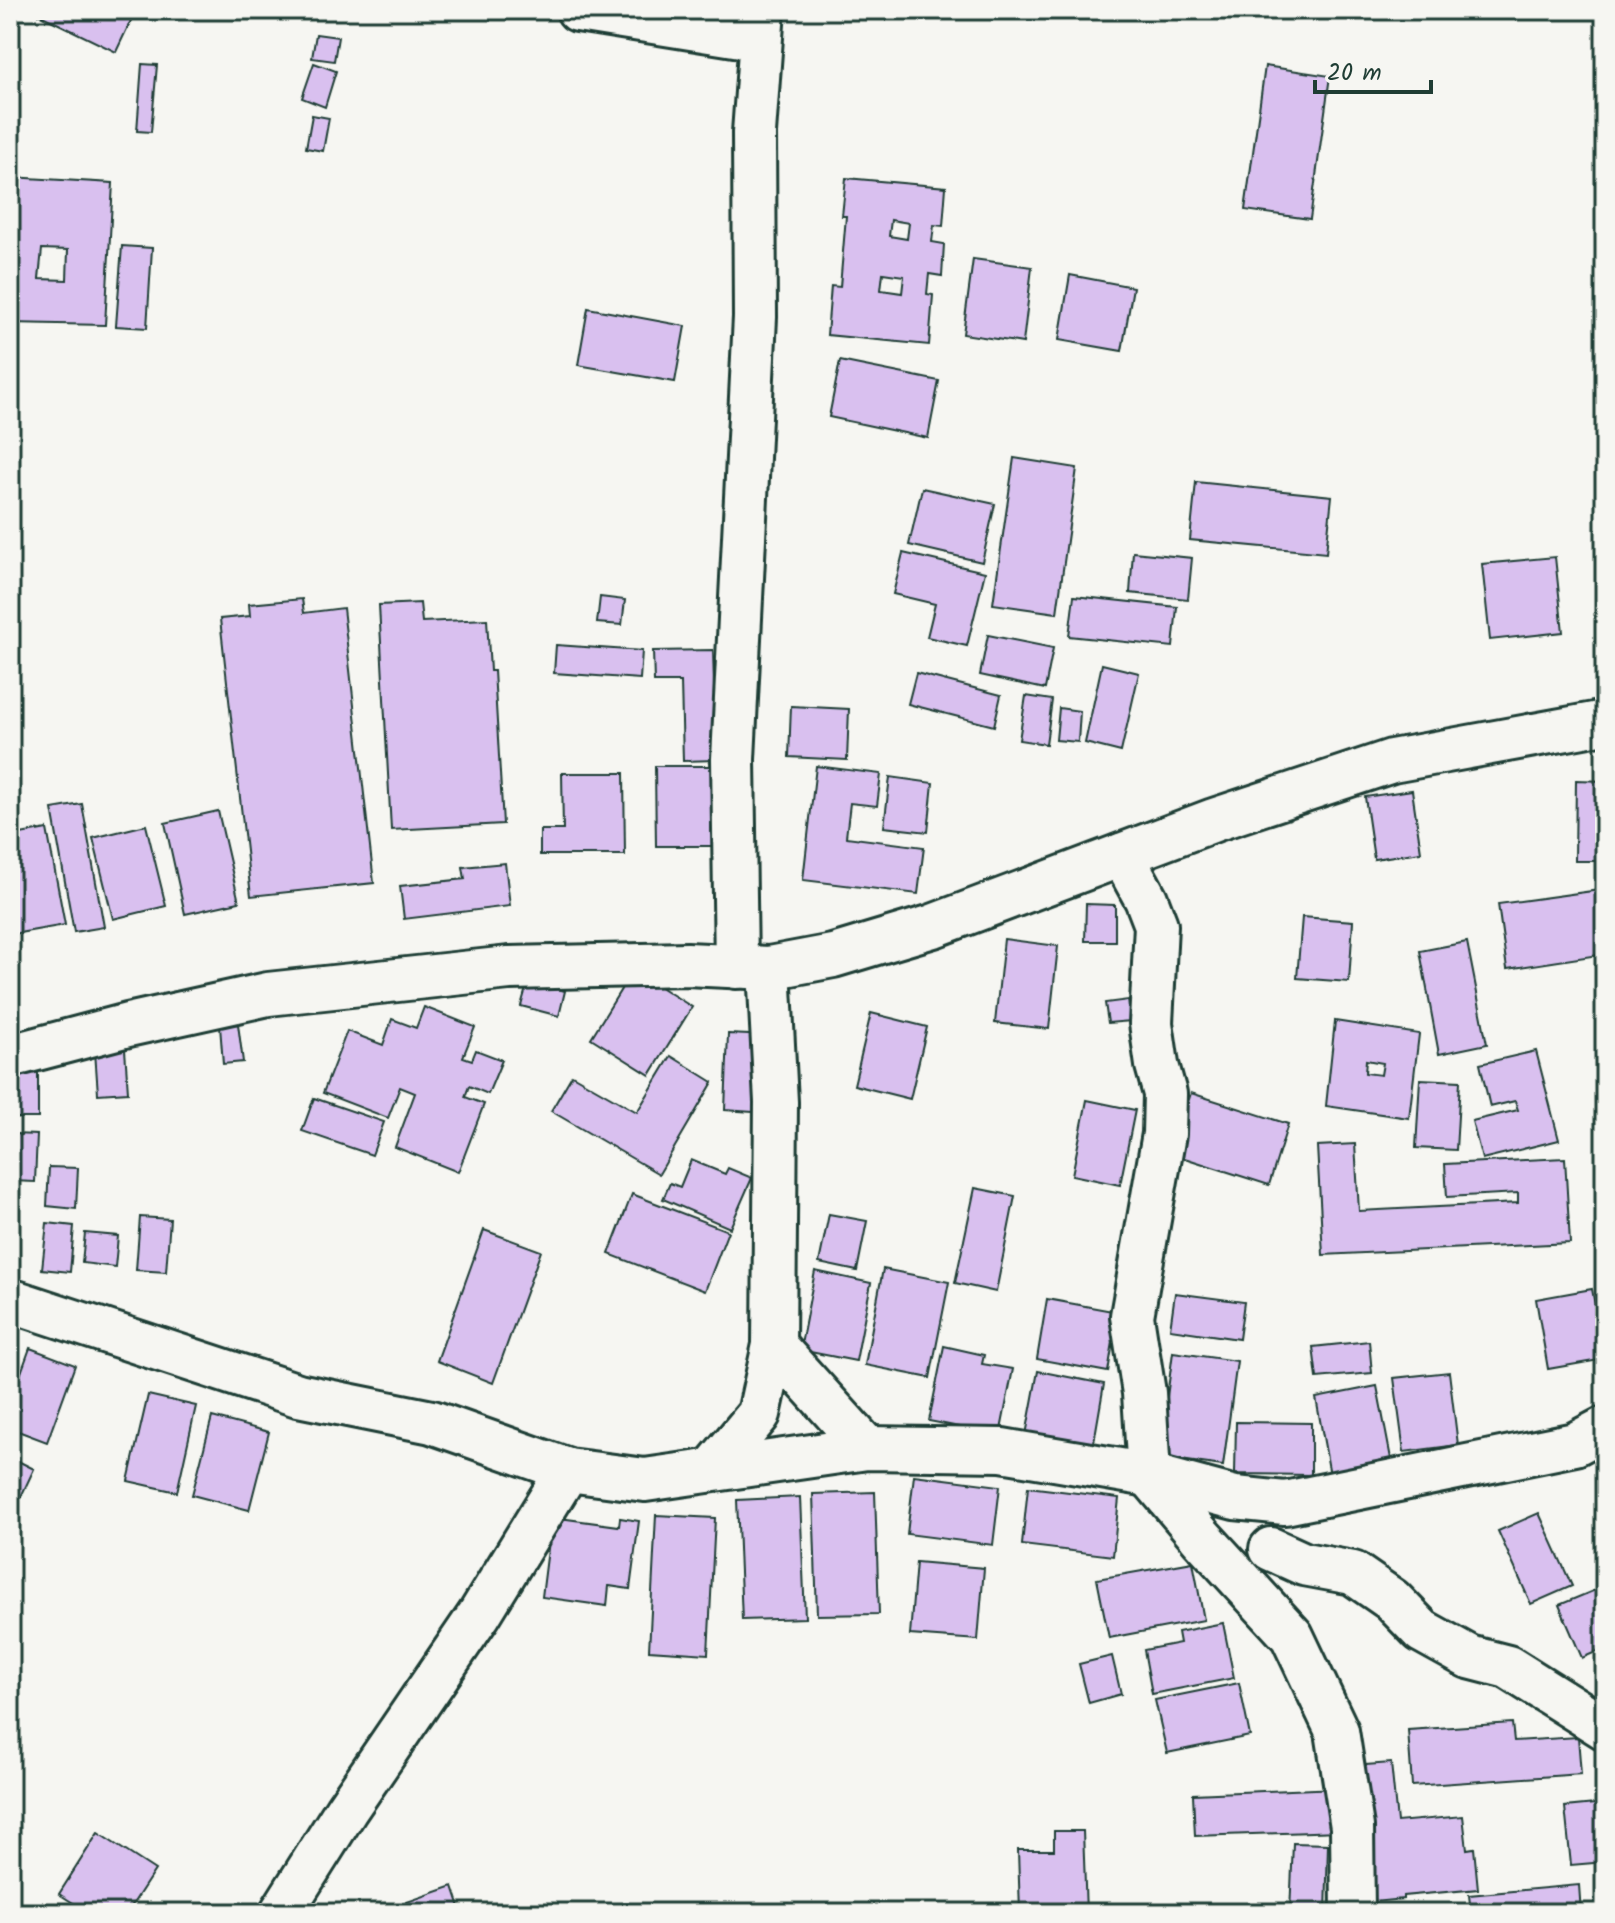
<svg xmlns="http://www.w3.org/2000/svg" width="1615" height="1923" viewBox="0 0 1615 1923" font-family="Kalam,sans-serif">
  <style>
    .building { fill: #d9c0ef; stroke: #1f3d34; stroke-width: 2; fill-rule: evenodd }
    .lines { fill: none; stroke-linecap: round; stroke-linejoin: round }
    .minor-casing { stroke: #1f3d34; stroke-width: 48 }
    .minor { stroke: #f6f6f2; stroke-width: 42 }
  </style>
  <rect width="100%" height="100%" fill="#f6f6f2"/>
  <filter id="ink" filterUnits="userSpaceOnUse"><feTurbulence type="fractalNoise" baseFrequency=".0125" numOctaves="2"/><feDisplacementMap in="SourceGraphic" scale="16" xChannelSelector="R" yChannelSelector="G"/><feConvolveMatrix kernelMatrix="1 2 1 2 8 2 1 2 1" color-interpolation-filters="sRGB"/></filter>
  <g filter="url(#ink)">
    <g class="building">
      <path d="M30 10H132L135 12 116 52Z"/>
      <path d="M316 34 338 37 334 61 312 58Z"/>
      <path d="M314 63 336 71 325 107 302 98Z"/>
      <path d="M142 64 157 65 151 132 137 131Z"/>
      <path d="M1265 66 1330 76 1310 219 1245 210Z"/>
      <path d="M312 115 329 118 323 151 306 148Z"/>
      <path d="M10 177 113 183 105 325 10 323ZM42 249 68 250 67 280 39 279Z"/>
      <path d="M846 178 946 187 943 226 934 225 932 242 944 244 942 276 929 274 927 294 933 295 929 345 827 335 831 286 840 287 846 216H842ZM891 220 909 223 907 239 889 236ZM883 273 904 276 902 293 881 290Z"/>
      <path d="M122 246 152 248 147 328 116 326Z"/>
      <path d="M973 259 1032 267 1023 343 963 334Z"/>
      <path d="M1070 275 1133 287 1122 351 1059 340Z"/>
      <path d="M588 308 685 326 675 382 578 365Z"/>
      <path d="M840 361 939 381 928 438 829 417Z"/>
      <path d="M1014 458 1077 468 1057 613 993 604Z"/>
      <path d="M1196 482 1332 496 1326 553 1190 540Z"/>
      <path d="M922 488 995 504 982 562 909 545Z"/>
      <path d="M1133 552 1192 558 1188 599 1130 593Z"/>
      <path d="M903 553 985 572 967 646 927 637 935 604 893 594Z"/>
      <path d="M1555 557 1563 632 1490 640 1482 564Z"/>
      <path d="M1074 596 1177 607 1173 647 1069 636Z"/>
      <path d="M600 597 625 600 622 625 597 623Z"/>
      <path d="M302 599 304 613 343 608 374 883 251 896 220 619 250 616 249 604Z"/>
      <path d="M420 603 422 622 487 619 490 671H494L503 824 391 830 379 605Z"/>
      <path d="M988 635 1053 648 1045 689 980 675Z"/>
      <path d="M556 645 642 651 640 679 554 673Z"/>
      <path d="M713 650 716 760 683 761 681 682H654L653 651Z"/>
      <path d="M1102 664 1139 673 1121 752 1085 743Z"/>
      <path d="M916 673 1001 695 994 726 908 704Z"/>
      <path d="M1026 696 1052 700 1046 744 1019 740Z"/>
      <path d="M791 706 849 709 847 760 789 757Z"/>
      <path d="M1059 708 1080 711 1078 742 1056 740Z"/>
      <path d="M655 766H719V846H656Z"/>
      <path d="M816 766 881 774 877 806 850 803 846 837 924 847 918 894 803 880Z"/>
      <path d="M562 773H624L625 855H540V830H563Z"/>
      <path d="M890 777 933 783 928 832 884 827Z"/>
      <path d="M1576 780 1605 781V861H1575Z"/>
      <path d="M1412 790 1421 852 1374 859 1365 797Z"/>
      <path d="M82 804 104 927 74 932 52 809Z"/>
      <path d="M218 811 239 902 185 914 165 823Z"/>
      <path d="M146 825 166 906 113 919 93 838Z"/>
      <path d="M47 829 65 925 13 934 10 921V836Z"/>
      <path d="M505 863 510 906 404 919 400 886 465 879 463 867Z"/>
      <path d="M1600 890 1605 925V954L1507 969 1498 904Z"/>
      <path d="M1086 904 1115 905V941H1085Z"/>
      <path d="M1302 917 1353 921 1349 982 1297 978Z"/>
      <path d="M1004 939 1058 946 1049 1029 995 1023Z"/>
      <path d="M1467 942 1487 1044 1439 1054 1420 951Z"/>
      <path d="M633 970 692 1007 650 1075 591 1038Z"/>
      <path d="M528 981 565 991 559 1016 521 1006Z"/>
      <path d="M1128 1000 1131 1021 1108 1023 1105 1003Z"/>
      <path d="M424 1007 475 1027 463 1057 472 1060 476 1050 502 1060 488 1094 469 1086 465 1097 484 1104 458 1172 395 1147 415 1093 400 1087 388 1118 323 1093 347 1031 383 1045 392 1019 416 1028Z"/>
      <path d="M871 1013 927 1027 910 1099 854 1085Z"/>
      <path d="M1335 1021 1419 1034 1409 1118 1326 1106ZM1366 1060 1383 1063 1381 1075 1365 1073Z"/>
      <path d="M238 1024 243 1062 223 1064 220 1026Z"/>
      <path d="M728 1034 770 1036 767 1113 725 1110Z"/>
      <path d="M124 1035 128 1092 98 1094 94 1037Z"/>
      <path d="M1536 1051 1559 1140 1482 1159 1472 1121 1518 1110 1515 1101 1490 1107 1480 1064Z"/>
      <path d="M671 1056 713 1082 659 1174 551 1111 572 1075 637 1112Z"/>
      <path d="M38 1068V1118H14V1069Z"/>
      <path d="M1420 1079 1460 1081 1456 1150 1416 1148Z"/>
      <path d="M1191 1093 1288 1124 1269 1185 1172 1154Z"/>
      <path d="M314 1098 384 1122 372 1155 302 1131Z"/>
      <path d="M1087 1100 1135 1110 1120 1185 1072 1175Z"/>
      <path d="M13 1134 37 1135 35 1182 12 1181Z"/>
      <path d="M1355 1144 1359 1211 1518 1203V1193L1447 1197 1445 1164 1565 1158 1570 1243 1323 1255 1317 1146Z"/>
      <path d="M691 1160 725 1174 728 1168 752 1178 730 1228 663 1199 670 1183 680 1187Z"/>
      <path d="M49 1167 78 1168 76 1209 47 1206Z"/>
      <path d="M975 1188 1015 1196 996 1292 955 1283Z"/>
      <path d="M632 1194 728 1231 705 1291 609 1254Z"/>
      <path d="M829 1214 867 1221 857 1271 819 1263Z"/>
      <path d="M140 1217 170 1219 166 1272 136 1270Z"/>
      <path d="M47 1223 74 1226 70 1272 42 1269Z"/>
      <path d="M484 1230 541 1251 493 1383 437 1361Z"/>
      <path d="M85 1233 118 1236 115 1267 82 1263Z"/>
      <path d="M883 1269 949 1282 930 1378 865 1365Z"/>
      <path d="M815 1271 871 1283 856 1361 800 1350Z"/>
      <path d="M1592 1289 1605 1359 1548 1369 1536 1299Z"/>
      <path d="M1175 1293 1244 1302 1239 1339 1170 1329Z"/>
      <path d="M1047 1299 1118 1312 1108 1372 1037 1359Z"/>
      <path d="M1369 1341 1372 1373 1317 1378 1313 1347Z"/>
      <path d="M944 1346 984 1355 982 1364 1013 1369 1000 1435 929 1421Z"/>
      <path d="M30 1348 75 1365 47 1442 10 1428V1403Z"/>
      <path d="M1173 1352 1237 1361 1223 1466 1159 1457Z"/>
      <path d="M1038 1371 1104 1384 1093 1448 1026 1435Z"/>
      <path d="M1449 1372 1458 1445 1404 1452 1394 1378Z"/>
      <path d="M1377 1386 1392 1464 1330 1475 1316 1398Z"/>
      <path d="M148 1395 196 1406 177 1492 128 1481Z"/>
      <path d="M212 1417 269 1432 249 1510 192 1495Z"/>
      <path d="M1236 1422 1311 1423V1475L1235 1474Z"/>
      <path d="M10 1457 34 1469 10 1520Z"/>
      <path d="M914 1475 1000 1486 993 1545 907 1534Z"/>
      <path d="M1028 1487 1119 1498 1113 1556 1022 1545Z"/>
      <path d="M875 1492 879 1614 817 1615 813 1494Z"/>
      <path d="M800 1497 805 1618 742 1620 737 1500Z"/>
      <path d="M1539 1513 1572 1586 1531 1604 1498 1531Z"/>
      <path d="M656 1515 715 1518 708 1654 649 1650Z"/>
      <path d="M552 1517 619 1526 620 1518 639 1521 630 1589 609 1586 607 1606 542 1597Z"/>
      <path d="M916 1562 984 1568 978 1640 910 1635Z"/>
      <path d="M1193 1562 1204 1620 1109 1638 1097 1579Z"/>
      <path d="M1605 1586V1648L1582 1658 1559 1605Z"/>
      <path d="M1223 1623 1234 1678 1152 1694 1144 1650 1180 1643 1178 1632Z"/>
      <path d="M1112 1656 1121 1694 1089 1703 1079 1664Z"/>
      <path d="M1239 1683 1250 1736 1167 1753 1155 1700Z"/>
      <path d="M1512 1723 1514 1741 1578 1737 1581 1774 1412 1786 1408 1730Z"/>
      <path d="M1391 1763 1397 1822 1463 1816 1467 1849 1474 1848 1478 1889 1403 1896V1899L1364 1903 1353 1766Z"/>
      <path d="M1338 1788 1340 1831 1195 1836 1193 1794Z"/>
      <path d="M1605 1803V1862L1571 1865 1565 1807Z"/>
      <path d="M1054 1831H1083L1086 1913H1020L1018 1850H1054Z"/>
      <path d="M98 1833 155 1870 127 1913H89L59 1894Z"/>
      <path d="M1293 1843 1328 1844 1326 1913H1290Z"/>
      <path d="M1579 1885 1581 1913H1471L1469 1895Z"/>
      <path d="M453 1886 462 1913H404L401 1904Z"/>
      <path d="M788 1904 790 1913H757Z"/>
      <path d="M1179 1908 1180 1913H1136V1912Z"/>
    </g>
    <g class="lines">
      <g class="minor-casing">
        <g id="minor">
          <path d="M578 10 760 39"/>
          <path d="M1122 855 1146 899 1156 925 1151 1023 1157 1065 1165 1094 1164 1134 1132 1316 1144 1393 1149 1475 1202 1538 1292 1636 1337 1731 1352 1827 1353 1913"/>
          <path d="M736 967 733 759 755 317 754 133 763 10"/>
          <path d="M10 1056 128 1025 268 994 509 968 687 964 769 968 833 956 933 926 1214 820 1392 761 1605 722"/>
          <path d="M10 1300 298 1395 432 1422 568 1470 645 1480 867 1448 1002 1450 1149 1475 1235 1498 1285 1503 1575 1444 1605 1428"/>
          <path d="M774 1345 867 1448"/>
          <path d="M713 1469 759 1414 774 1345 776 1102 769 968"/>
          <path d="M1271 1549 1304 1564 1353 1573 1392 1600 1422 1631 1469 1657 1508 1667 1605 1728"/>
          <path d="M281 1913 346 1810 479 1615 568 1470"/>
        </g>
      </g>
      <use href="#minor" class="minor"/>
    </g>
  </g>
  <rect width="1615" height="1923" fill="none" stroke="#f6f6f2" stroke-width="40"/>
  <rect x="20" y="20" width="1575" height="1883" fill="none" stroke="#1f3d34" stroke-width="3" filter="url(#ink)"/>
  <path d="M1315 80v12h116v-12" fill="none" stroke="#1f3d34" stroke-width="4"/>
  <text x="1327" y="80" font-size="24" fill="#1f3d34" stroke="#f6f6f2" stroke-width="6" paint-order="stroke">20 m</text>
</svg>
